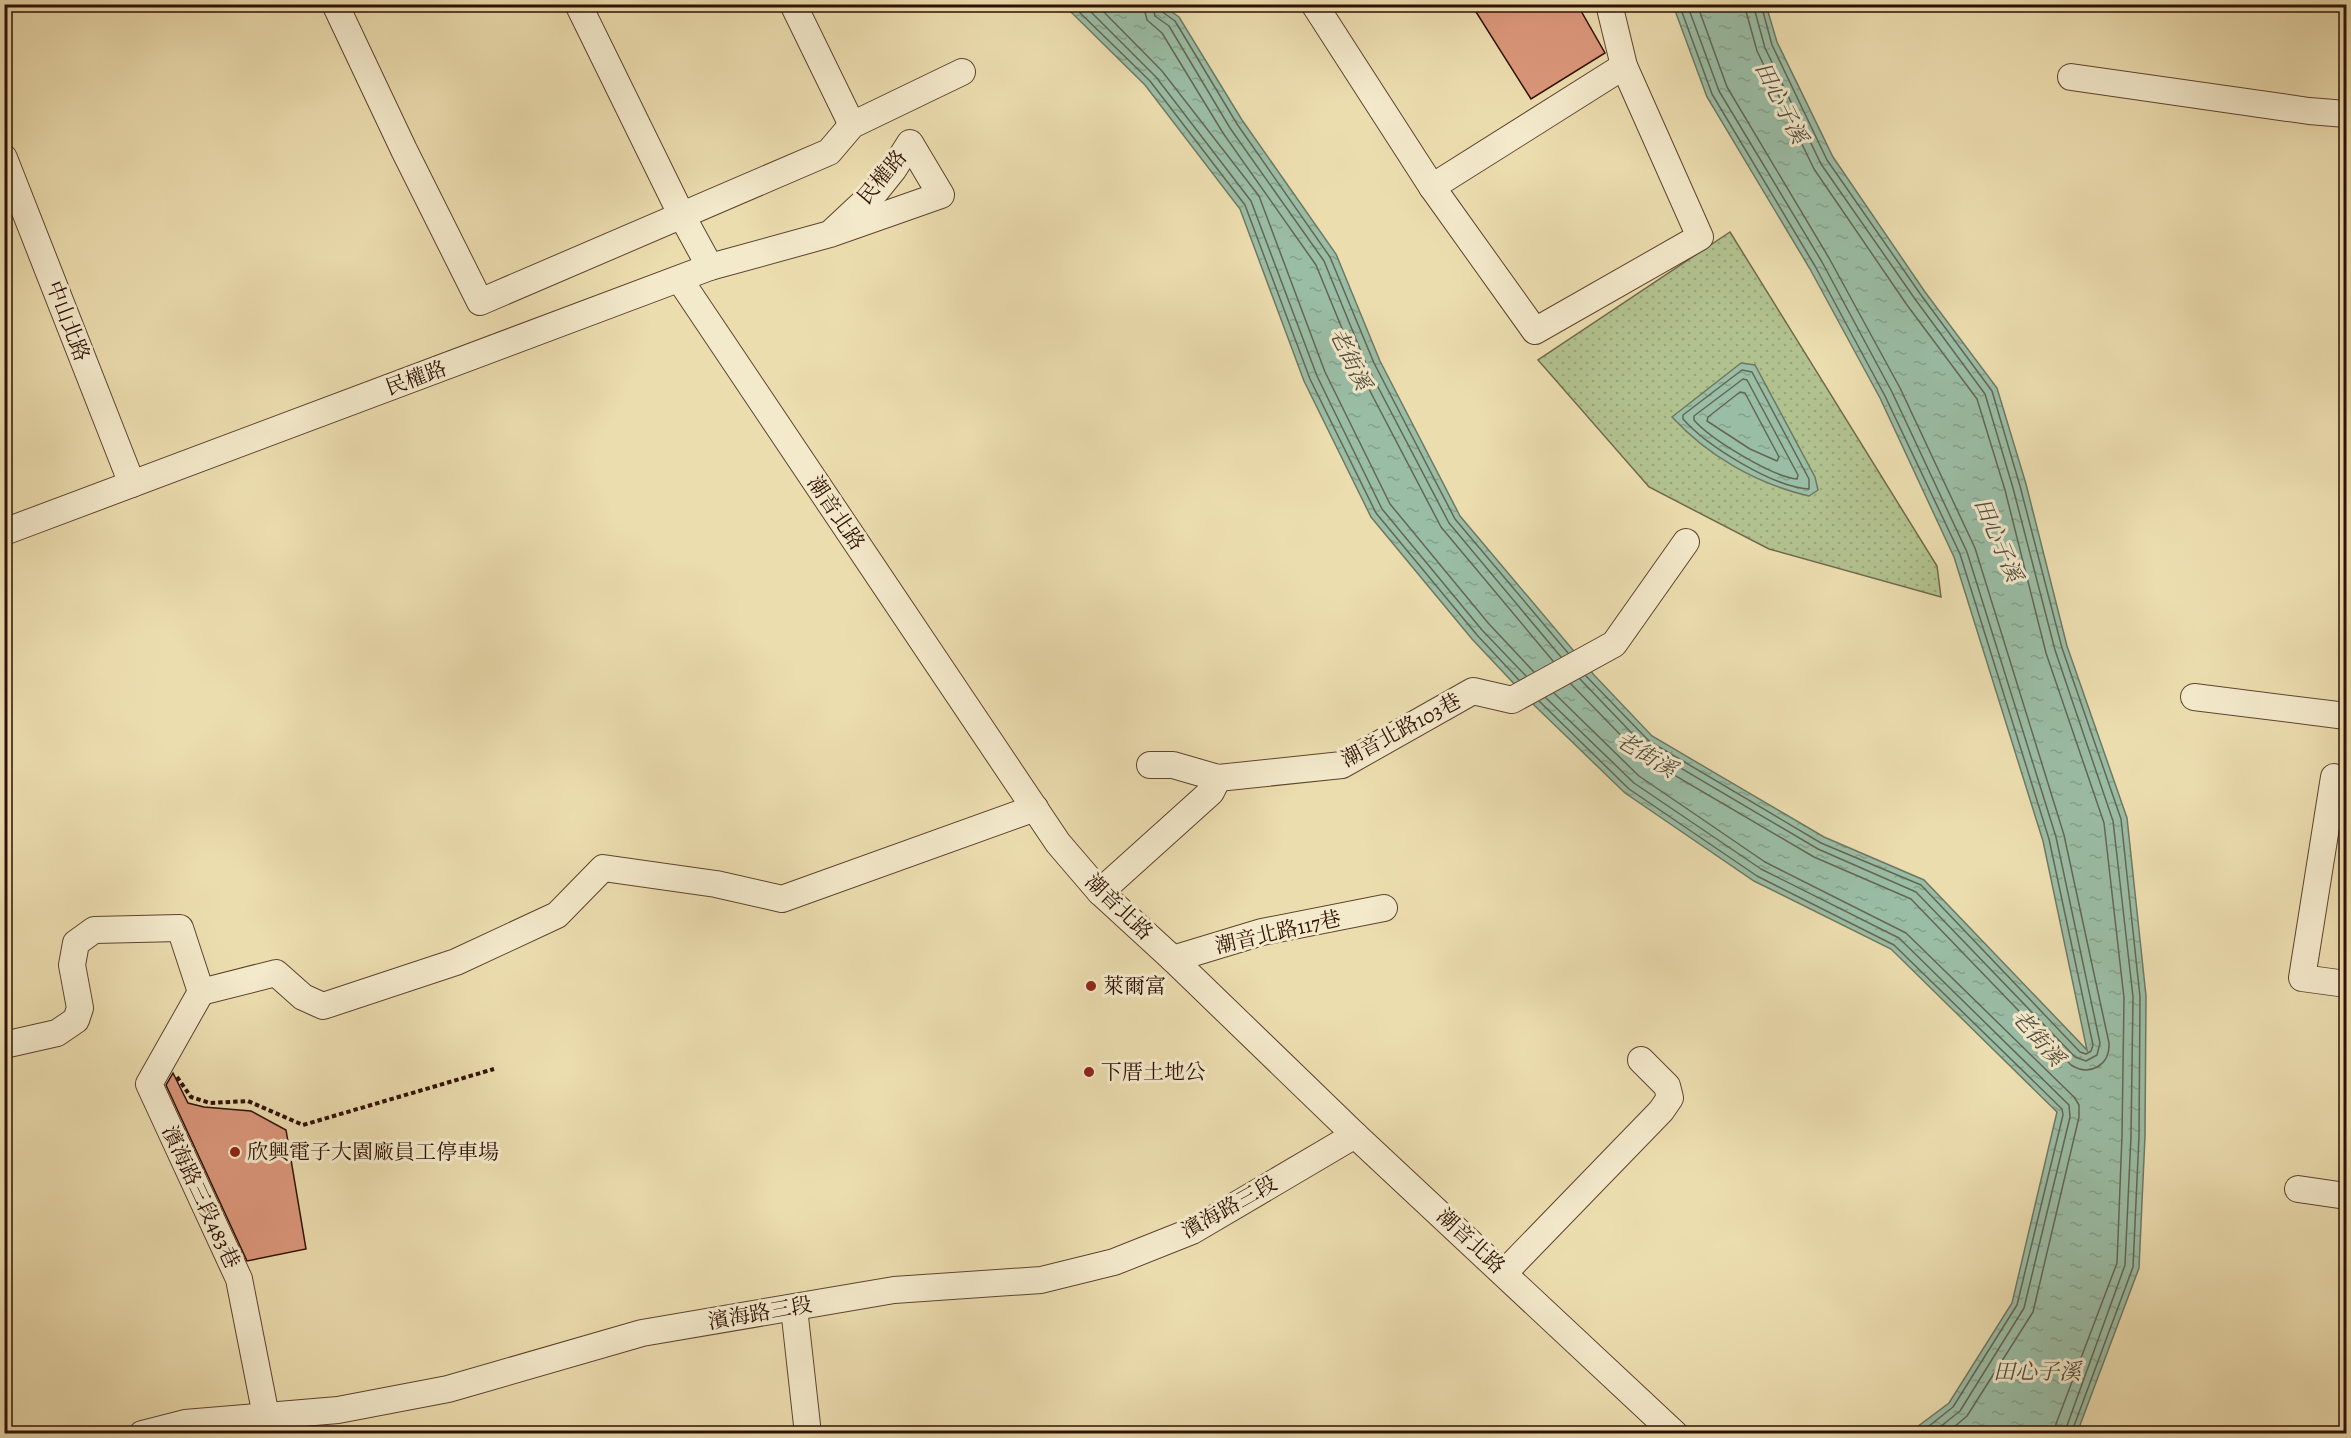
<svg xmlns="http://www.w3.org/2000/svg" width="2351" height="1438" viewBox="0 0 2351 1438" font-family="Alegreya,'Noto Serif TC',serif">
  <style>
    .park { fill: url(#park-dots); stroke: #706949; stroke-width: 1.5 }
    .water { fill: url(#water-ripples); stroke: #6f7864; stroke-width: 1.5 }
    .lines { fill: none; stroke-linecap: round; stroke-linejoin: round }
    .shore { stroke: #646654; stroke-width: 1.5 }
    .building { fill: #db977b; stroke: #2f1003; stroke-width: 1.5 }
    .minor-casing { stroke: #5e432e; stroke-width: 28 }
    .path { stroke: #2f1003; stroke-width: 4; stroke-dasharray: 4.5 3; stroke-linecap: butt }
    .minor { stroke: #f3e9cb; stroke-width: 26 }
    .poi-dot { fill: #8f2418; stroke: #f3e9cb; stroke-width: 2 }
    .labels { text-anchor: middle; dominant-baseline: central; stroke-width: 6; stroke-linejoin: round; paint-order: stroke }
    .street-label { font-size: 21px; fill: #2f1003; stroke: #f3e9cb }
    .poi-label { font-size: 21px; fill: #2f1003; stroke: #f3e9cb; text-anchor: start }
    .water-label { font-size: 22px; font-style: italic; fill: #544d3c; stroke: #f3e9cb }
  </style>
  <defs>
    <pattern id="park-dots" width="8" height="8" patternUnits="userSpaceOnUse" patternTransform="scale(1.5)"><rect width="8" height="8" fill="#b2c28f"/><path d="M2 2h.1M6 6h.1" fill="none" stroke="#99a67a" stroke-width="1.8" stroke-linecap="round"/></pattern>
    <pattern id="water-ripples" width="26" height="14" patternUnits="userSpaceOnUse" patternTransform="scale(1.5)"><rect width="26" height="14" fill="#9abda5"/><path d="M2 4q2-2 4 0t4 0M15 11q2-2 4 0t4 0" fill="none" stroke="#85a18c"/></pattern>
  </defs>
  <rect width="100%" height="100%" fill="#ecddaf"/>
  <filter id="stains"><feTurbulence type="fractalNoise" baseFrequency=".00333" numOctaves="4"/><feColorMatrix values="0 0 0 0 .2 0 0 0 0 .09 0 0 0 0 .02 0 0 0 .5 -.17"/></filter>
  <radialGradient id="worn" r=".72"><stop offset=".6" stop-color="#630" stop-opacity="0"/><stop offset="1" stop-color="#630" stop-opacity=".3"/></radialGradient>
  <path class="park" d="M1730 232 1937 566 1941 597 1769 549 1649 487 1538 360Z"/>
  <g class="water">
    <path d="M1058 5H1162L1179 17 1242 120 1336 254 1380 361 1460 516 1594 675 1652 736 1824 837 1924 880 2087 1050 2043 841 1954 557 1880 398 1810 269 1707 97 1673 5H1766L1777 42 1833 157 1925 292 1997 388 2026 484 2067 646 2127 818 2146 996 2145 1136 2139 1268 2077 1433H1909L1949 1403 2012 1303 2057 1112 1891 949 1754 881 1625 793 1535 706 1472 639 1371 517 1304 381 1240 209 1145 85 1071 12Z"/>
    <path d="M1741 363 1755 365 1815 477 1818 490 1809 496C1757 484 1708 456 1672 417Z"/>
  </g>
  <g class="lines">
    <g class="shore">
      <path d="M1071 4 1150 81 1245 205 1310 379 1376 513 1477 635 1519 680"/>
      <path d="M1083 4 1156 77 1251 201 1317 376 1382 509 1482 630 1526 676"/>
      <path d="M1096 4 1162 71 1259 196 1325 372 1390 504 1489 624 1534 672"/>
      <path d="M1143 4 1147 20 1162 33 1223 133 1316 265 1359 370 1441 527 1553 661"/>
      <path d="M1152 4 1155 16 1169 26 1230 128 1324 261 1367 366 1449 523 1561 657"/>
      <path d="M1159 4 1161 11 1175 21 1237 124 1330 257 1374 363 1455 519 1568 653"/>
      <path d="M1744 4 1757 51 1814 169 1907 305 1977 399 2005 490 2046 653 2104 823 2124 998 2122 1136 2117 1263 2056 1424 2055 1434"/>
      <path d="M1753 4 1765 48 1821 164 1915 299 1985 394 2013 488 2055 650 2113 821 2133 997 2131 1136 2125 1265 2064 1434"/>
      <path d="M1761 4 1772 45 1827 160 1921 295 1992 391 2020 486 2062 648 2121 819 2140 997 2139 1136 2133 1267 2071 1434"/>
      <path d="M1742 370 1752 372 1809 479V489C1773 487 1707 446 1683 419V415Z"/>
      <path d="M1743 379 1747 380 1798 475 1797 479C1773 477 1710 439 1694 420V416Z"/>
      <path d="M1740 392 1745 393 1779 457 1777 461 1750 449 1707 421 1708 417Z"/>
      <path d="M1586 676 1649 741 1821 843 1921 885 2080 1052 2086 1054 2091 1051 2093 1045 2049 839 1960 554 1885 396 1815 266 1712 94 1679 4"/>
      <path d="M1580 679 1645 747 1818 849 1916 892 2075 1057 2086 1061 2097 1055 2100 1043 2056 837 1967 552 1892 392 1822 262 1719 91 1687 4"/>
      <path d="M1571 684 1640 755 1814 857 1911 899 2071 1065C2090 1077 2110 1065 2109 1043L2064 835 1975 548 1900 388 1829 258 1727 87 1697 4"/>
      <path d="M1554 693 1639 776 1765 862 1906 933 2074 1097 2079 1105V1117L2033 1312 1967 1416 1946 1434"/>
      <path d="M1546 698 1634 783 1761 869 1899 938 2069 1105 2070 1117 2024 1308 1960 1411 1931 1434"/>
      <path d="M1539 701 1629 789 1757 876 1894 945 2062 1109 2063 1115 2017 1305 1953 1407 1919 1434"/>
    </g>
  </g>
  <g class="building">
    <path d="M1471 4H1577L1605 53 1531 99Z"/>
    <path d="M173 1073 188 1103 204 1107 251 1111 286 1130 306 1249 247 1261 166 1085Z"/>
  </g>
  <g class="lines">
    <g class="minor-casing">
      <g id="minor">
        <path d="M335 4 404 150 480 302 829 152 852 125 962 72"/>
        <path d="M578 4 681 214 710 267"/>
        <path d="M793 4 852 125"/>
        <path d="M1314 4 1432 187 1535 331 1700 237 1624 66 1609 4"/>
        <path d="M2071 77 2309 111 2346 114"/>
        <path d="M4 158 132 484"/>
        <path d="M1432 187 1624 66"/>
        <path d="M680 280 1058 843 1100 892 1173 959 1355 1135 1675 1434"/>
        <path d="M4 532 710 267 830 234 941 195 910 143 893 170 877 190 830 234"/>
        <path d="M2194 697 2346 716"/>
        <path d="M1150 765H1173L1218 778 1342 765 1473 691 1512 700 1614 644 1686 542"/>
        <path d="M2334 777 2302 978 2346 984"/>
        <path d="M1100 892 1211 792 1218 778"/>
        <path d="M1173 959 1262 932 1384 908"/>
        <path d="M201 992 276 973 303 997 323 1006 456 962 557 915 603 868 716 884 782 899 1035 808"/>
        <path d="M201 992 149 1084 239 1279 266 1416 268 1433"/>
        <path d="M4 1045 57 1033 76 1020 80 1008 72 965 76 943 94 930 180 928 201 992"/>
        <path d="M2298 1189 2346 1196"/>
        <path d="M1504 1273 1661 1111 1670 1098 1667 1086 1641 1060"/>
        <path d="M794 1308 808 1434"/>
        <path d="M142 1434 185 1423 338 1410 448 1389 642 1333 894 1290 1041 1280 1114 1262 1192 1231 1355 1135"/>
      </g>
    </g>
    <path class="path" d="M177 1077 191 1097 210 1103 248 1101 303 1125 494 1069"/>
    <use href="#minor" class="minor"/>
  </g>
  <g class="poi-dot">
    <circle cx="1091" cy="986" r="6"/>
    <circle cx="1089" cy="1072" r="6"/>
    <circle cx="235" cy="1152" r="6"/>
  </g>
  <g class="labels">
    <g class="street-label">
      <text transform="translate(882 177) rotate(-50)">民權路</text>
      <text transform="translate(68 321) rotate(69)">中山北路</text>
      <text transform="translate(416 378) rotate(-20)">民權路</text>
      <text transform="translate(836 513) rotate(56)">潮音北路</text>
      <text transform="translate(1401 730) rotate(-28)">潮音北路103巷</text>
      <text transform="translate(1119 907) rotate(44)">潮音北路</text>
      <text transform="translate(1278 932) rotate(-13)">潮音北路117巷</text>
      <text transform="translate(201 1197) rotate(65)">濱海路三段483巷</text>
      <text transform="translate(1229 1207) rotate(-29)">濱海路三段</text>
      <text transform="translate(1471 1241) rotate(43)">潮音北路</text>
      <text transform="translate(760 1313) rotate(-10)">濱海路三段</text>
    </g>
    <g class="poi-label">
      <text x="1103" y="986">萊爾富</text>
      <text x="1101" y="1072">下厝土地公</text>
      <text x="247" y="1152">欣興電子大園廠員工停車場</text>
    </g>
    <g class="water-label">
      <text transform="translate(1781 103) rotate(63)">田心子溪</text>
      <text transform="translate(1350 359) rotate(64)">老街溪</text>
      <text transform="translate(1998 540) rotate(67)">田心子溪</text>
      <text transform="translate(1646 755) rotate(31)">老街溪</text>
      <text transform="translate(2038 1038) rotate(49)">老街溪</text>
      <text x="2037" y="1372">田心子溪</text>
    </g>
  </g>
  <rect width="2351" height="1438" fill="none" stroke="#ecddaf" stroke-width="24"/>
  <rect x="6" y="6" width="2339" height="1426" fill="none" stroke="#2f1003" stroke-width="3"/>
  <rect x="12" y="12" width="2327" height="1414" fill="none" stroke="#2f1003" stroke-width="1.5"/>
  <rect width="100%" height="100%" filter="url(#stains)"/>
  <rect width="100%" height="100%" fill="url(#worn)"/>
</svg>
